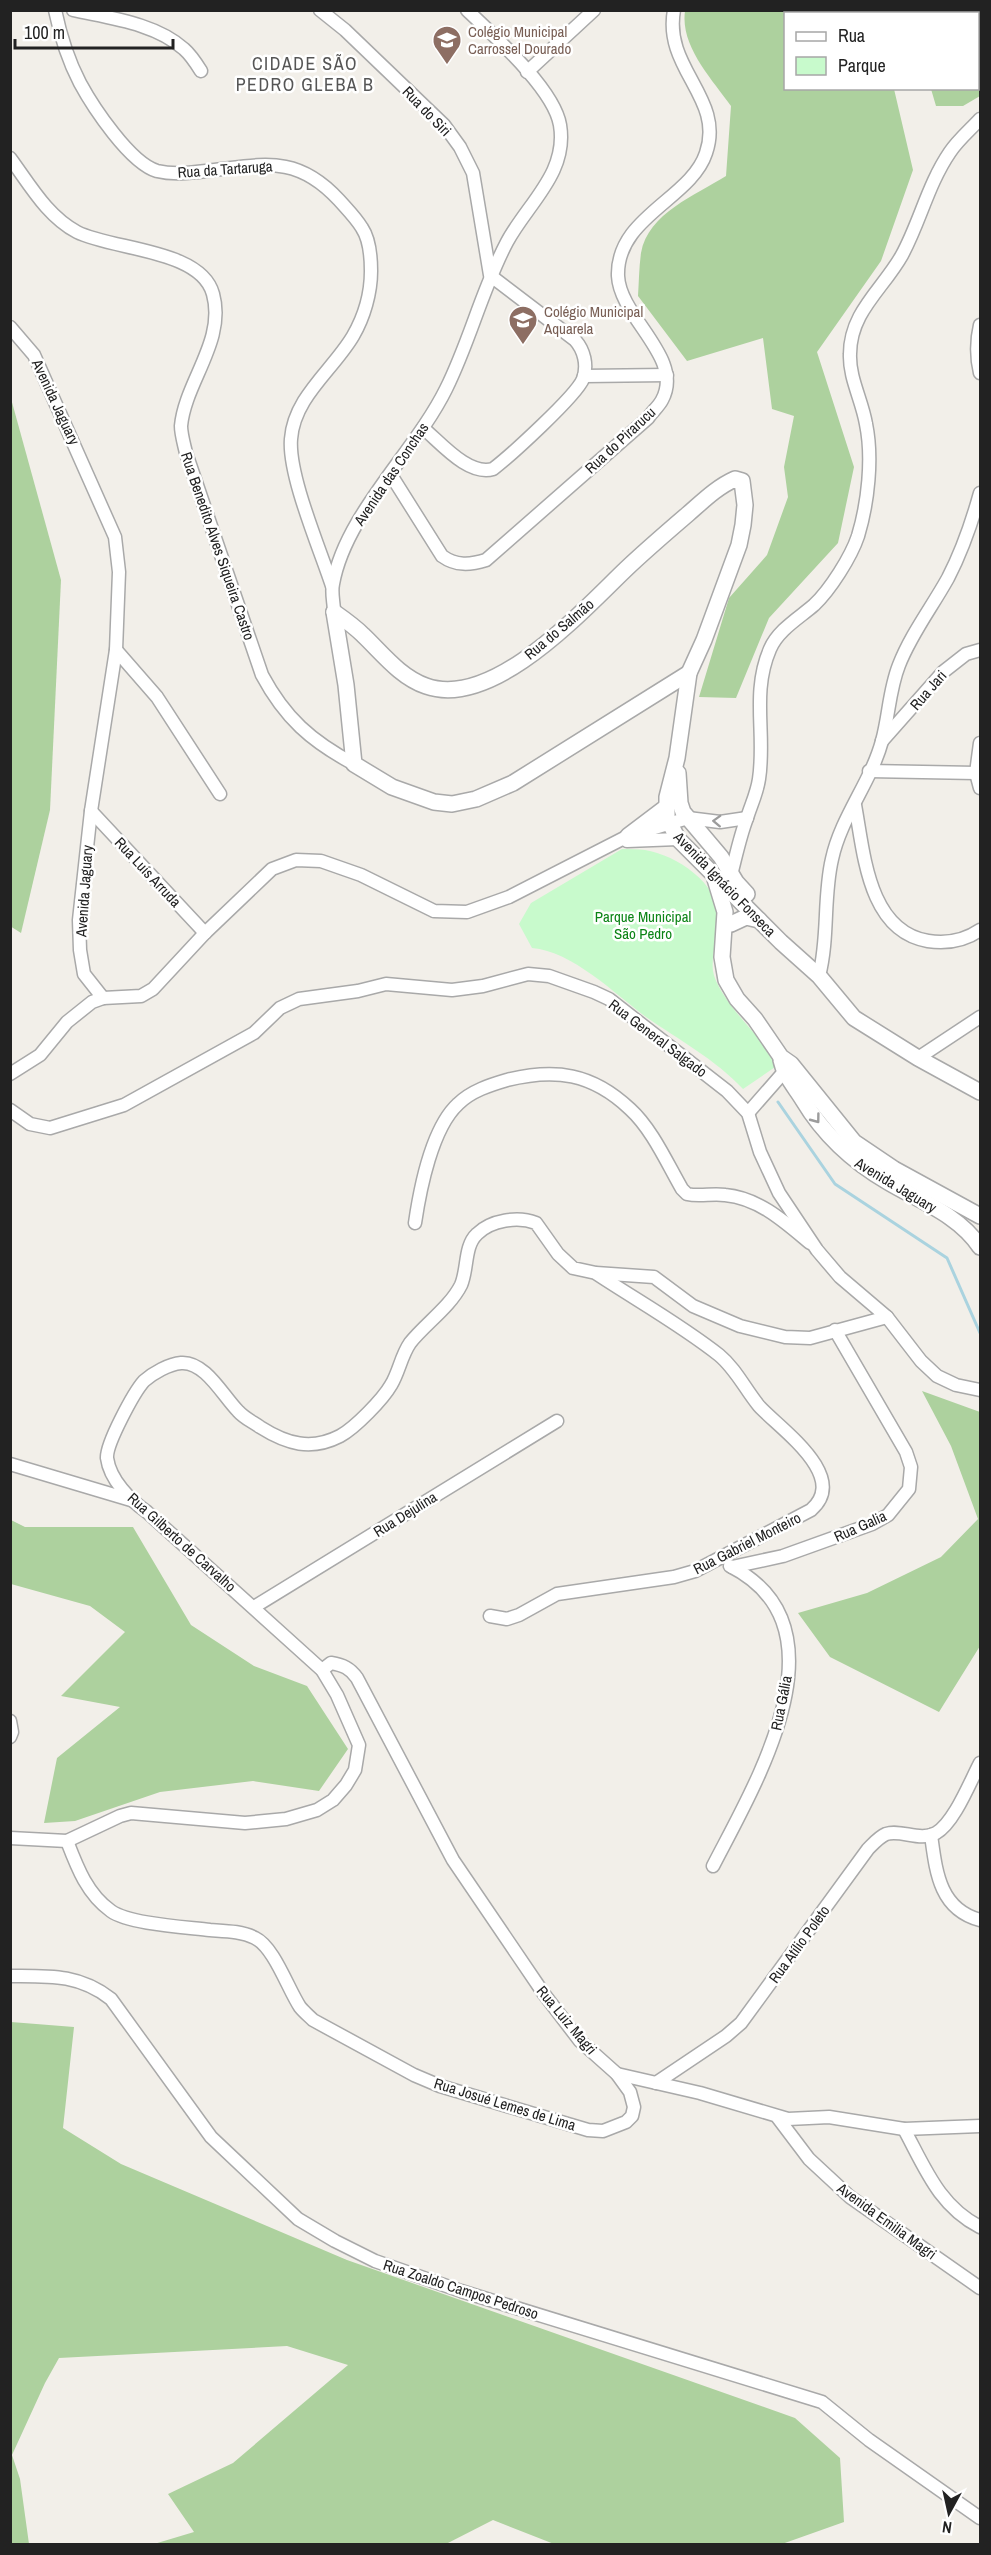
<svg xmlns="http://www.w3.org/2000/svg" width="991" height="2555" viewBox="0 0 991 2555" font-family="'Archivo Narrow',sans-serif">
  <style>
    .forest { fill: #add19e }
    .park { fill: #c8facc }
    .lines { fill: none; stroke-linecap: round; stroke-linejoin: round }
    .stream { stroke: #aad3df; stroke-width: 3 }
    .minor-casing { stroke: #a9a9a9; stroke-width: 15 }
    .tertiary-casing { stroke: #a9a9a9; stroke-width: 18 }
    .minor { stroke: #fff; stroke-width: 12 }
    .tertiary { stroke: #fff; stroke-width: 15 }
    .oneway { stroke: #9c9c9c }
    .labels { text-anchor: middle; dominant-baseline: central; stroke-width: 5; stroke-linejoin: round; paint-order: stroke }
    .education-label { font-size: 15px; fill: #785e54; stroke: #fff; text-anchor: start }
    .street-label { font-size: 15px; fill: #222; stroke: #fff }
    .park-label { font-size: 15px; fill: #0c8416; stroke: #fff }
    .quarter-label { font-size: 18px; letter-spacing: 1.5px; fill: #555; stroke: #fff }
  </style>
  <rect width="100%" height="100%" fill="#f2efe9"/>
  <g class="forest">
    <path d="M685 11H980V96L963 106H936L931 89 978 88V14H786V88L894 89 913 170 881 261 817 352 854 467 838 543 769 618 736 698 699 697 729 598 767 555 788 497 784 467 794 416 772 409 763 338 687 361 638 296C639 282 639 267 641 253 648 213 696 195 726 176L731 106C712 79 680 46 685 11Z"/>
    <path d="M10 395 61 580 50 810 21 933 10 926Z"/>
    <path d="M922 1391 980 1412V1646L939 1712 830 1657 798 1613 867 1593 941 1557 978 1519 951 1446Z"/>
    <path d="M11 1520 25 1527H133L191 1625 254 1666 307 1686 348 1749 319 1791 253 1781 160 1792 75 1821 44 1823 57 1758 120 1707 61 1696 125 1632 90 1606 11 1584Z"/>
    <path d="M11 2022 74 2027 63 2128 121 2164 347 2260 795 2418 840 2458 844 2522 782 2544H554L493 2520 446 2544H154L194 2532 168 2494 233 2463 348 2365 287 2346 59 2358 45 2383 12 2455 20 2479 29 2544H11Z"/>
  </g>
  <path class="park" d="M622 849C630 849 638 849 645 850 677 855 721 885 719 920 718 937 711 954 713 971 717 997 763 1042 781 1063L743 1089C715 1059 679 1040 646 1017 615 994 572 951 532 948L519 924 531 903Z"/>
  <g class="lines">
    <path class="stream" d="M778 1102 835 1184 947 1258 980 1333"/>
    <g class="minor-casing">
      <g id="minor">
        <path d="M55 10C60 34 69 62 80 83 93 107 130 163 157 171 173 175 190 173 206 171 262 165 296 153 339 200 347 209 356 218 362 228 370 240 371 257 371 271 371 293 364 317 353 336 333 370 294 397 291 439 288 475 320 549 332 586"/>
        <path d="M73 10C109 18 155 23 184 49 191 55 196 63 201 71"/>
        <path d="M320 10 345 30 444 125 460 147 473 173 490 275"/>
        <path d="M527 72 594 10"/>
        <path d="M10 158C30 185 47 216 77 232 112 250 201 249 213 294 226 341 185 382 181 426 181 434 184 444 186 453L262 675C285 718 311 741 354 764"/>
        <path d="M980 325C976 342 976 356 980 373"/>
        <path d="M10 327 34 355 115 537 119 572 116 650 91 811 79 920 80 950 84 974 103 998"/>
        <path d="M584 376 667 375"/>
        <path d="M423 428C441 443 468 476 493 469 510 456 576 396 583 379 588 365 584 350 575 340L491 276"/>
        <path d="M391 475 442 556C456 566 470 565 486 560L648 418C652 412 659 406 662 400 685 358 620 318 618 276 616 217 691 199 706 153 725 98 663 69 674 10"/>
        <path d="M334 612C334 603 331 593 333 584 345 515 415 452 446 389 470 341 482 289 507 242 528 203 568 173 560 125 554 89 494 36 467 10"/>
        <path d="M116 650 157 697 220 794"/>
        <path d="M882 741 943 672 966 654 980 650"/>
        <path d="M980 743 976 773 980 788"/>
        <path d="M869 771 976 773"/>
        <path d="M855 805C864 853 868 931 928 941 948 944 964 941 980 930"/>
        <path d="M91 811 205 933"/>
        <path d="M627 841 678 839"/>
        <path d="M731 875C736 856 740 836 747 818 751 805 757 793 759 779 766 734 751 693 770 649 778 630 799 618 814 605 830 590 851 557 858 536 868 503 873 458 866 424 862 400 849 378 850 354 850 312 883 289 902 255 920 222 928 184 950 152 958 140 970 130 980 119"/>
        <path d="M819 976C829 937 823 897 832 859 841 817 871 782 882 741 889 716 889 690 899 665 911 634 932 607 948 578 962 551 972 522 980 493"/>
        <path d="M918 1058 980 1017"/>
        <path d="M10 1074 40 1055 67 1022 92 1002 103 998 141 996 153 989 205 933 272 869 296 860 321 861 361 875 434 911 467 912 509 897 628 836 688 818 720 822 747 818"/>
        <path d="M10 1110 30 1124 50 1128 124 1105 254 1033 280 1008 299 999 358 991 386 984 452 990 483 986 528 974 549 976 594 992 609 999 727 1091 748 1113 760 1152 779 1193 817 1250 840 1277 887 1317 921 1361 937 1376 956 1385 980 1390"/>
        <path d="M748 1113 790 1065"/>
        <path d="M415 1223C420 1189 432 1128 458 1104 471 1091 490 1085 507 1080 555 1068 592 1073 630 1109 652 1129 667 1163 682 1189L687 1194C700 1197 712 1193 725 1195 759 1198 785 1222 810 1243"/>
        <path d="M10 1464 131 1500"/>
        <path d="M732 1567 783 1556 872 1524 888 1515 909 1489 911 1467 906 1452 835 1330"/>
        <path d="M254 1607 557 1421"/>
        <path d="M490 1616 507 1619 519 1615 557 1594 674 1577 695 1571 811 1510C850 1476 780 1429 759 1406 745 1389 736 1369 719 1355 681 1325 638 1301 597 1274"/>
        <path d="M10 1721 12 1732 10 1737"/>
        <path d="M931 1835C936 1871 939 1909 980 1920"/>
        <path d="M10 1838 67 1841 120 1816 131 1813 245 1823 286 1819 317 1810 333 1800 346 1785 355 1770 359 1745 337 1695 322 1670 147 1512C130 1500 110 1480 107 1458 106 1444 134 1392 144 1381 153 1373 169 1364 181 1363 205 1361 223 1396 238 1411 244 1418 253 1422 260 1427 287 1444 311 1451 340 1436 355 1428 383 1399 391 1385 399 1372 401 1356 410 1343 425 1324 450 1307 461 1285 468 1269 464 1246 477 1234 491 1220 518 1216 536 1223L558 1254 573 1268 596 1273 654 1277 693 1306 740 1326 785 1337 810 1338 887 1317"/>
        <path d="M67 1841C77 1867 87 1894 111 1911 129 1924 186 1927 210 1930 224 1931 242 1931 255 1938 274 1947 288 1989 300 2007 304 2012 309 2016 313 2020L414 2075 440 2086 588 2130 603 2131 626 2122 632 2116 634 2107 630 2092 617 2074 580 2041 544 1994 453 1860 357 1678C350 1668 343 1665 331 1663L322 1670"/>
        <path d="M713 1866C755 1784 851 1627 730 1566"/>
        <path d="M10 1976C49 1976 79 1974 111 1999L211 2137 298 2219 335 2241 375 2261 461 2291 822 2402 869 2440 980 2518"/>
        <path d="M617 2074 700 2093 788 2119 829 2117 904 2129 980 2126"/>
        <path d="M656 2083 726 2036 741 2023 868 1849C873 1844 879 1837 886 1834 901 1829 920 1842 936 1833 954 1823 970 1782 980 1763"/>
        <path d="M778 2118 809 2159 850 2197 980 2288"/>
        <path d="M904 2129C925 2168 939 2206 980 2227"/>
      </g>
    </g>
    <g class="tertiary-casing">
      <g id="tertiary">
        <path d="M334 612C344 619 354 626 363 635 382 653 400 677 426 686 493 710 583 610 626 569 646 550 667 532 688 514 703 501 717 487 735 479L742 481 745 505 743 525 739 545 704 640 689 673 677 758 667 797V818L678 839 781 942 819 976 854 1018 918 1058 980 1092"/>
        <path d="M334 612 346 685 354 764 392 787 434 802 452 804 476 799 513 783 689 673"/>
        <path d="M678 773 680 803 683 812 721 857 736 882 747 894"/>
        <path d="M628 836 665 808"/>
        <path d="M715 879 725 912 722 957 726 980 737 999 755 1019 781 1057 791 1064 854 1142 894 1169 980 1216"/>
        <path d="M731 924 746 917 759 920"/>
        <path d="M781 1060C784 1075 795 1087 803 1100 824 1135 852 1161 888 1182 920 1201 959 1215 980 1247"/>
      </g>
    </g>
    <use href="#minor" class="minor"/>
    <use href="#tertiary" class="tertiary"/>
  </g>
  <defs><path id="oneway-chevron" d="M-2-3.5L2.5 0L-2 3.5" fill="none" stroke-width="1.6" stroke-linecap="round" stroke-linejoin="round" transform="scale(1.5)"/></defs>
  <g class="oneway">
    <use href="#oneway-chevron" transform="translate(717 821) rotate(-178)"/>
    <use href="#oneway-chevron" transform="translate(816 1119) rotate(53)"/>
  </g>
  <defs>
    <g id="school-pin" transform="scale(1.5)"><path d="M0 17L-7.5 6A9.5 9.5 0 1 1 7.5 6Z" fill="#8d6e63" stroke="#fff"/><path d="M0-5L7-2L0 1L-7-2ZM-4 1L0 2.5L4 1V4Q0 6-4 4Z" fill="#fff"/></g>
  </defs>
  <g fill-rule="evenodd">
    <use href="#school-pin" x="447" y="40"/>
    <use href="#school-pin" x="523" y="320"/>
  </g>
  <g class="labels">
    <g class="education-label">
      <text x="468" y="31">Colégio Municipal<tspan x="468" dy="17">Carrossel Dourado</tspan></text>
      <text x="544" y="311">Colégio Municipal<tspan x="544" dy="17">Aquarela</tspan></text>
    </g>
    <g class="street-label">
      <text transform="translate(427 111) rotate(46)">Rua do Siri</text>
      <text transform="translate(225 169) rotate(-4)">Rua da Tartaruga</text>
      <text transform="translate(56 402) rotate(65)">Avenida Jaguary</text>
      <text transform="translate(620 440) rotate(-43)">Rua do Pirarucu</text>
      <text transform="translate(391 474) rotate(-56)">Avenida das Conchas</text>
      <text transform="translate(218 546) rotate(71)">Rua Benedito Alves Siqueira Castro</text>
      <text transform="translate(559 629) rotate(-40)">Rua do Salmão</text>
      <text transform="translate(928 690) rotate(-49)">Rua Jari</text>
      <text transform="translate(148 872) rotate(47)">Rua Luís Arruda</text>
      <text transform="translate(725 884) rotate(46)">Avenida Ignácio Fonseca</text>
      <text transform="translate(84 891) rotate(-86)">Avenida Jaguary</text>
      <text transform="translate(658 1038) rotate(37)">Rua General Salgado</text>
      <text transform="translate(896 1185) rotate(31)">Avenida Jaguary</text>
      <text transform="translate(405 1514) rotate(-32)">Rua Dejulina</text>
      <text transform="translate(860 1526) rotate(-24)">Rua Galia</text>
      <text transform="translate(182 1542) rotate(42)">Rua Gilberto de Carvalho</text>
      <text transform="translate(747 1543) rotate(-27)">Rua Gabriel Monteiro</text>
      <text transform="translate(781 1703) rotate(-79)">Rua Gália</text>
      <text transform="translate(799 1944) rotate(-54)">Rua Atílio Poleto</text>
      <text transform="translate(567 2020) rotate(50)">Rua Luiz Magri</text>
      <text transform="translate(505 2104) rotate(17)">Rua Josué Lemes de Lima</text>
      <text transform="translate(887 2221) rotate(36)">Avenida Emilia Magri</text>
      <text transform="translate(461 2289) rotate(18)">Rua Zoaldo Campos Pedroso</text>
    </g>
    <g class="park-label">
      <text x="643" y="916">Parque Municipal<tspan x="643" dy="17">São Pedro</tspan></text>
    </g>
    <g class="quarter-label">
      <text x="305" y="63">CIDADE SÃO<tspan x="305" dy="21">PEDRO GLEBA B</tspan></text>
    </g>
  </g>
  <rect width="991" height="2555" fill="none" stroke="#222222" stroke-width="24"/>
  <rect x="784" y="12" width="195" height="78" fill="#ffffff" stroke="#a7a7a7" stroke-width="1.5"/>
  <rect x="796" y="32" width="30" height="9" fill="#ffffff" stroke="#a7a7a7" stroke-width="1.5"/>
  <text x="838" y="42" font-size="18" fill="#222222">Rua</text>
  <rect x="796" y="57" width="30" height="18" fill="#c8facc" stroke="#a7a7a7" stroke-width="1.5"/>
  <text x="838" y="72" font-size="18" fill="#222222">Parque</text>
  <g transform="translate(949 2513) rotate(188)" stroke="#ffffff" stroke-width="4.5" paint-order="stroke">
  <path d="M0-4.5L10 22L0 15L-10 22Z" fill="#222222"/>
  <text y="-9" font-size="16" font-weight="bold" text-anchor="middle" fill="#222222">N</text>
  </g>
  <path d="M15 39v9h158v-9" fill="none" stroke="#222222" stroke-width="3"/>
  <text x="24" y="39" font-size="18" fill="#222222" stroke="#ffffff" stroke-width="4.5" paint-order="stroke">100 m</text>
</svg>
